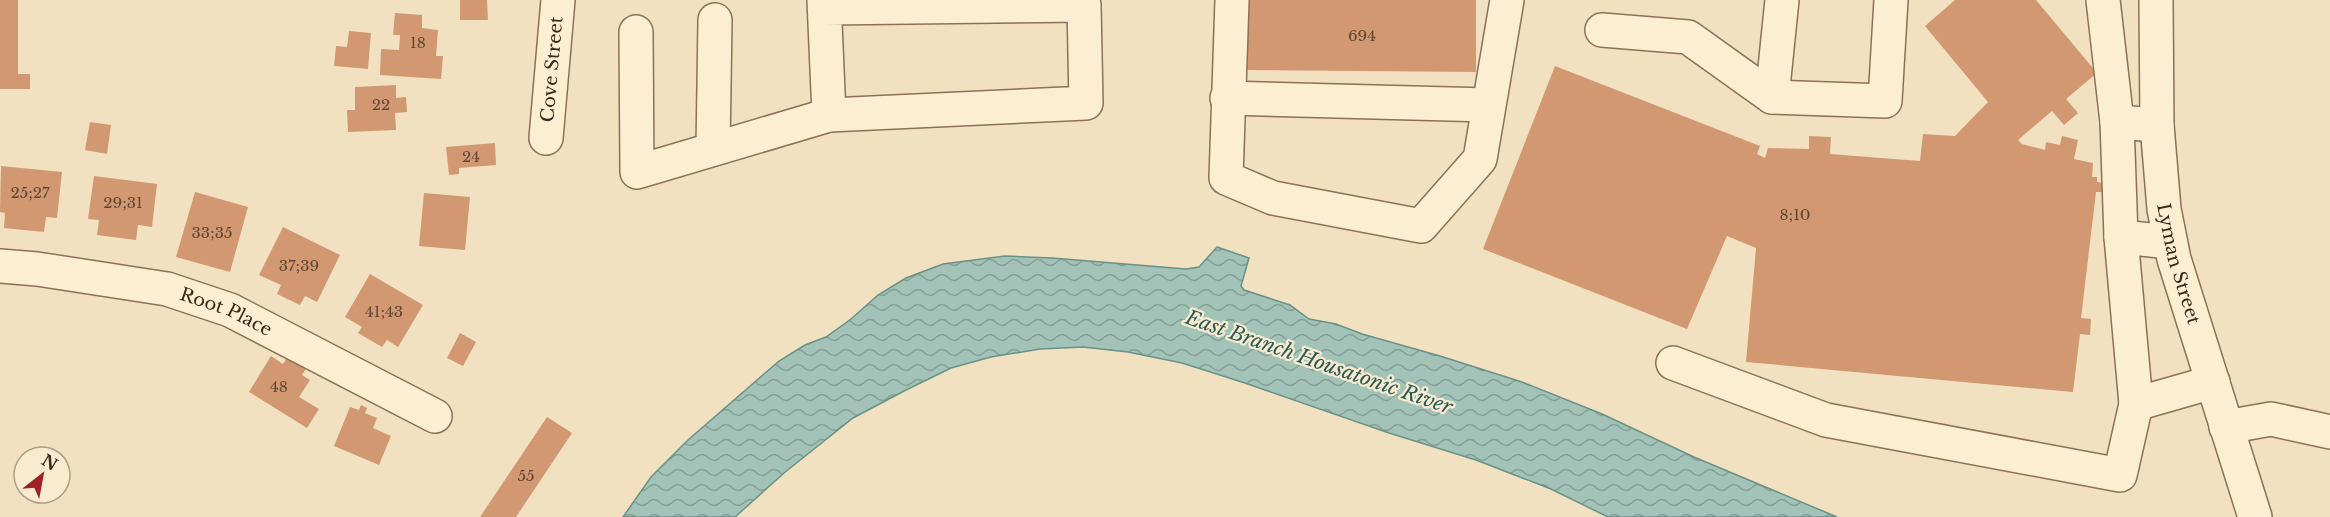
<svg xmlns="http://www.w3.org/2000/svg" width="2330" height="517" viewBox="0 0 2330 517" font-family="'Libre Baskerville',serif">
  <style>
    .water { fill: url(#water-waves); stroke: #699286; stroke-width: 1.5 }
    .building { fill: #d29872 }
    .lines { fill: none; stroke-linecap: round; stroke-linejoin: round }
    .minor-casing { stroke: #8c7156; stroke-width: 36 }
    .minor { stroke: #fbeed3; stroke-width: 33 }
    .labels { text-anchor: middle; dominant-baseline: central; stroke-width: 4.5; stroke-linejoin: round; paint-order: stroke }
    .number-label { font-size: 15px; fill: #604632 }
    .street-label { font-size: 18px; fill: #3a2a1c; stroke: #f8ebd0 }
    .water-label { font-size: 20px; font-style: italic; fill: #2a5b57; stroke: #f8ebd0 }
  </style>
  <defs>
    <pattern id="water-waves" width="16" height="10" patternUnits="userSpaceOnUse" patternTransform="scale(1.5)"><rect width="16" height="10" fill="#a3c3b9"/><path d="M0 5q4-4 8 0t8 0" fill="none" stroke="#869f96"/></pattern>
  </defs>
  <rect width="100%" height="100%" fill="#f1e1c0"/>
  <path class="water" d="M1217 247 1249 258 1241 286 1244 290 1290 305 1309 319 1336 324 1362 334 1440 356 1522 382 1602 414 1694 457 1837 517H1608L1551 489 1476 460 1389 433 1245 383 1182 363 1128 352 1083 347 1040 349 991 357 951 368 904 391 853 418 784 473 735 517H623L651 477 688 440 779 361 805 345 826 337 851 319 878 295 906 278 943 264 1005 256 1052 258 1186 269 1199 267Z"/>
  <g class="building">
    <path d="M0 0H18V74H30V89H0Z"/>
    <path d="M460 0H487L488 20H460Z"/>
    <path d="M1247 0H1476V72L1246 70Z"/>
    <path d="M1955 0H2036L2097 73 2066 99 2078 113 2064 125 2052 111 2018 140 2022 144 2045 150 2046 142 2060 145 2062 136 2078 140 2074 159 2093 163 2092 177H2097V182L2105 183 2104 192H2096L2081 318 2091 319 2090 335 2080 334 2073 392 1746 362 1756 248 1727 236 1687 329 1483 249 1555 66 1760 146 1757 154 1765 158 1768 148 1809 149V136L1831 137 1830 154 1920 161 1923 134 1955 136 1988 102 1925 26Z"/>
    <path d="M395 13 422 15V28L438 30 436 56H443L441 79 380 75 381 49 399 50 400 35H393Z"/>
    <path d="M349 31 371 33 368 69 334 66 336 46 347 47Z"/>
    <path d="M396 85V98L406 97 407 112 395 113 396 130 348 132 347 110H355V87Z"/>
    <path d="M90 122 111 125 107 154 85 150Z"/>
    <path d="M495 143 496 165 459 168V174L449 175 446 147Z"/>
    <path d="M1 166 62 172 57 218 46 217 44 232 4 228 5 213 0 212Z"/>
    <path d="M94 176 157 184 152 227 138 225 136 240 97 235 99 220 88 219Z"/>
    <path d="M195 192 248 207 230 272 176 257Z"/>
    <path d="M424 193 470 197 465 250 419 246Z"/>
    <path d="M283 227 340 255 317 302 305 296 300 305 277 294 281 285 259 275Z"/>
    <path d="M370 274 423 305 398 347 387 340 382 347 358 333 362 327 345 317Z"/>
    <path d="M460 333 476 342 463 366 447 358Z"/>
    <path d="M291 352 309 363 302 375 310 380 299 397 319 409 307 428 249 392 271 356 283 364Z"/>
    <path d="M361 405 367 408 365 413 377 418 373 428 391 436 379 465 334 446 350 407 359 410Z"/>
    <path d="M547 417 572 433 516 517H480Z"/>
  </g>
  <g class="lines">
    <g class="minor-casing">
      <g id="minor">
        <path d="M824 0 829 115 1086 103 1084 5 825 8"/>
        <path d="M1232 0 1226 178 1273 198 1421 226 1480 159 1507 0"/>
        <path d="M2103 0 2117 122"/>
        <path id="s1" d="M2156 0 2157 125 2164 209 2174 259 2255 517"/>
        <path d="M1602 30 1688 37 1772 97 1885 101 1891 0"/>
        <path d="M636 32 637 172 829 115"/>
        <path d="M1772 97 1782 0"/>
        <path d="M1227 98 1488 105"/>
        <path id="s2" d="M546 138 558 0"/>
        <path d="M713 149 715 20"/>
        <path d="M2121 237 2117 122 2157 125"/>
        <path d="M2170 242 2121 237 2136 404 2213 382"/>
        <path id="s3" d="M0 266 37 269 167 289 230 310 435 416"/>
        <path d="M1673 363 1826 420 2120 475 2136 404"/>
        <path d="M2226 427 2271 419 2330 432"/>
      </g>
    </g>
    <use href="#minor" class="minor"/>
  </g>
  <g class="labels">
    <g class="number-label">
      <text x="1362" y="35">694</text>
      <text x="418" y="42">18</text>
      <text x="381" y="104">22</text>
      <text x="471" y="156">24</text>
      <text x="30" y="192">25;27</text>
      <text x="123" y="202">29;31</text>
      <text x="1795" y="214">8;10</text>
      <text x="212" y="232">33;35</text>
      <text x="299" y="265">37;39</text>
      <text x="384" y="311">41;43</text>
      <text x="279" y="386">48</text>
      <text x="526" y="475">55</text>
    </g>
    <g class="street-label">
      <text stroke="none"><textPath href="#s2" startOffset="69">Cove Street</textPath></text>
      <text stroke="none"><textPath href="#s1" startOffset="266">Lyman Street</textPath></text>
      <text stroke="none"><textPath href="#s3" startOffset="232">Root Place</textPath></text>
    </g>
    <g class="water-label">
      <text transform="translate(1319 362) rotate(19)">East Branch Housatonic River</text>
    </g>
  </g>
  <g transform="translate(42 475) rotate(31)"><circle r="28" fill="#f8ebd0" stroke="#ac9e88" stroke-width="1.5"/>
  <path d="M0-4.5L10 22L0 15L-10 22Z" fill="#9f2126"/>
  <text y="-9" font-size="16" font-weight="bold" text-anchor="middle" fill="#3a2a1c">N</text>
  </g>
</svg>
